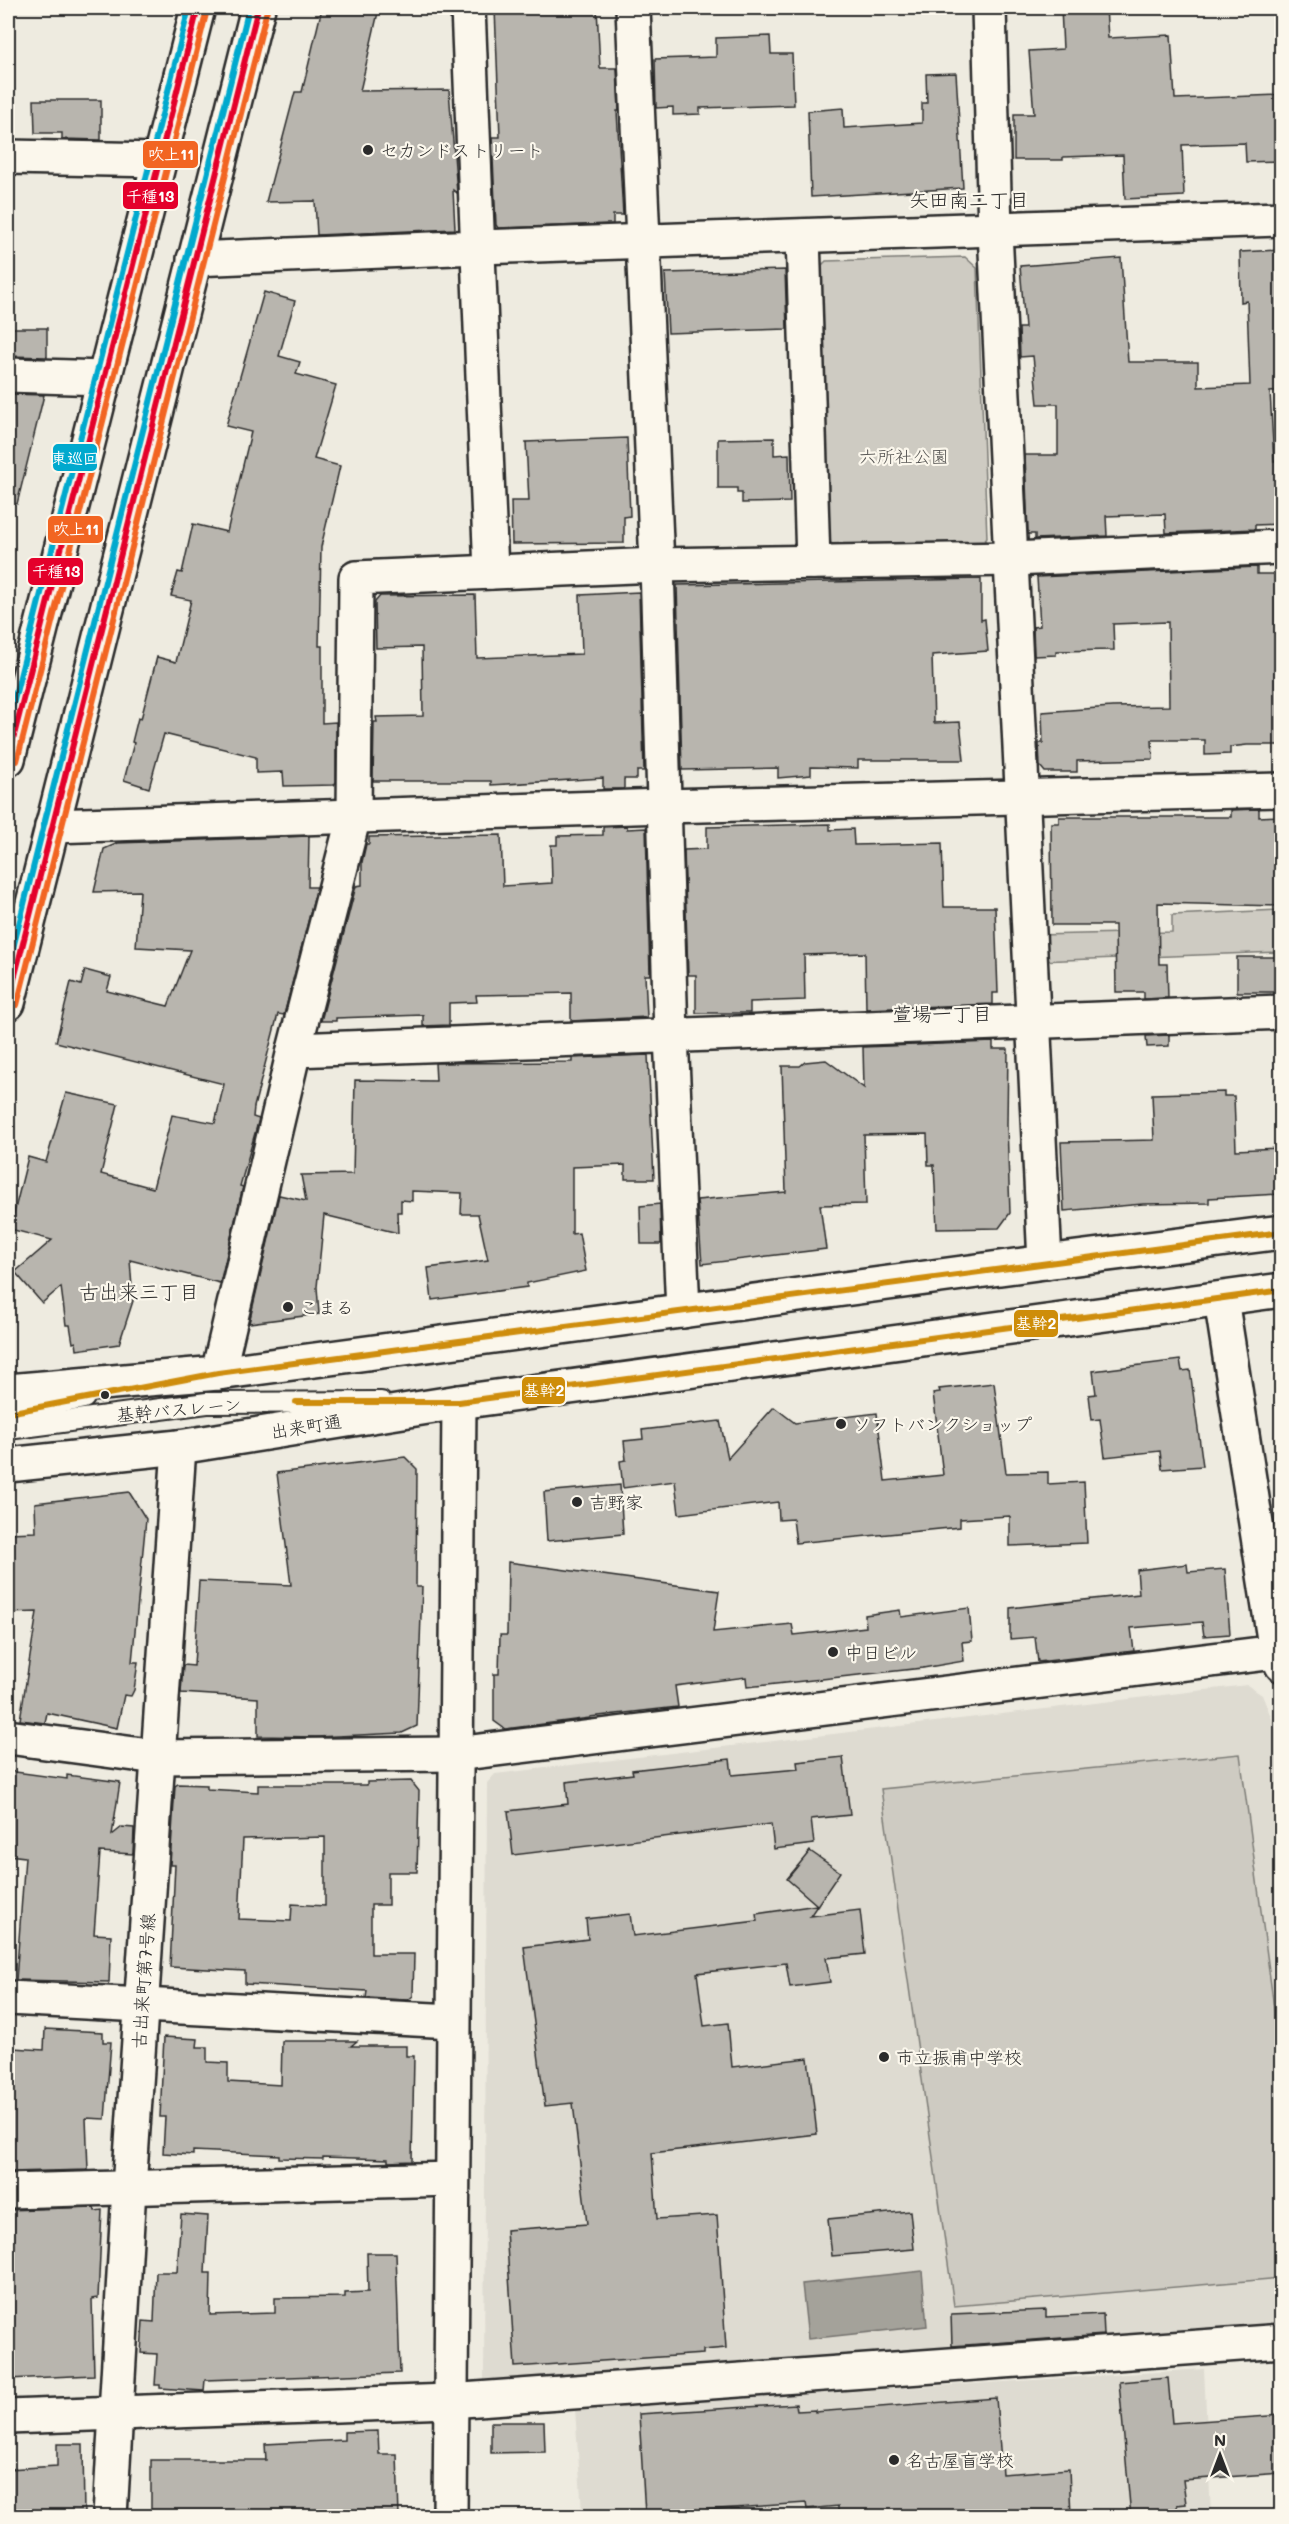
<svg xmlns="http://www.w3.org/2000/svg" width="1289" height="2524" viewBox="0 0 1289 2524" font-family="Mali,'Klee One',sans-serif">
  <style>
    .built { fill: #dedbd1 }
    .green { fill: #cecbc2; stroke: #7c7b76; stroke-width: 1.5 }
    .water { fill: #a4a29a; stroke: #74726e; stroke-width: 1.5 }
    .building { fill: #b8b5ae; stroke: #2b2b2b; stroke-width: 1.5; fill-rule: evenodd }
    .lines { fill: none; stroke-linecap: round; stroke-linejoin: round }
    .lane-casing { stroke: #2b2b2b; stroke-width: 24 }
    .street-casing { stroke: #2b2b2b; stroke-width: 38 }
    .secondary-casing { stroke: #2b2b2b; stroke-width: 38 }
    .primary-casing { stroke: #2b2b2b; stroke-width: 38 }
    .lane { stroke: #fbf7ec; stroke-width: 20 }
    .street { stroke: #fbf7ec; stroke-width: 33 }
    .secondary { stroke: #fbf7ec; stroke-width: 33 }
    .primary { stroke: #fbf7ec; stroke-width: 33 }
    .bus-1-casing { stroke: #fbf7ec; stroke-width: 10 }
    .bus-2-casing { stroke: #fbf7ec; stroke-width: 10 }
    .bus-3-casing { stroke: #fbf7ec; stroke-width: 10 }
    .bus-4-casing { stroke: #fbf7ec; stroke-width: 10 }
    .bus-1 { stroke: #ce8d09; stroke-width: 6 }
    .bus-2 { stroke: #e4002b; stroke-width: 6 }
    .bus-3 { stroke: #f26522; stroke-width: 6 }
    .bus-4 { stroke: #00a9ce; stroke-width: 6 }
    .poi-dot { fill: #2b2b2b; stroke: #fbf7ec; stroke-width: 2 }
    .labels { text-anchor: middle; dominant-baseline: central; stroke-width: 4.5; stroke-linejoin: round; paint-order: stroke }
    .poi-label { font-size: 18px; fill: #2b2b2b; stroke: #fbf7ec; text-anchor: start }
    .park-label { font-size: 18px; fill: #545351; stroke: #fbf7ec }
    .street-label { font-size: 18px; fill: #2b2b2b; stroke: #fbf7ec }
    .neighbourhood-label { font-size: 20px; fill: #2b2b2b; stroke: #fbf7ec }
    .line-badge { stroke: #fbf7ec; stroke-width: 2 }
    .badge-label { font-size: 16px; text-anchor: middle; font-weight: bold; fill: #fff }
  </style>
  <rect width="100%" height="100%" fill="#eeebe0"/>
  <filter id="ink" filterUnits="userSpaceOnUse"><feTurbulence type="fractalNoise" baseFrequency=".0167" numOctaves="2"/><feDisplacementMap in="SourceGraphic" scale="12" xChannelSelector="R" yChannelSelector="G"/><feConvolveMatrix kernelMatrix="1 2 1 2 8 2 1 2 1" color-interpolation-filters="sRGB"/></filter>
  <g filter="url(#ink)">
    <g class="built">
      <path d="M1247 1685 1262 1695 1282 1743 1281 2330 484 2381 487 1783 495 1774Z"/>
      <path d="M1204 2369 1211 2516H608L582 2512 575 2409Z"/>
    </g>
    <g class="green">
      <path d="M965 257 977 268 987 538 980 547 836 548 826 538 818 269 826 261Z"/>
      <path d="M1281 910V952L1038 961 1037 935 1172 932V915Z"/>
      <path d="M1240 1754 1281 2060V2278L954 2306 881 1789Z"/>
    </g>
    <path class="water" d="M922 2271 927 2326 808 2339 802 2284Z"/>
    <g class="building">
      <path d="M322 8H379L360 91 449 90 457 193 453 190 455 229 317 235 315 201 266 202 295 92H302Z"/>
      <path d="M534 8H597L600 68H617L619 111H617L623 215H613V224L498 228 496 225 492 137H500L495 9Z"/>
      <path d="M1061 8H1106L1108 38 1171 35 1175 99 1281 95V161L1246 162 1245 143 1182 145 1184 196 1125 199 1123 155 1063 157V160H1014V114H1034L1029 51 1063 49Z"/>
      <path d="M770 36 771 54H792L794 105 700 108V114L673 115V107L656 108 655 59 716 57V38Z"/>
      <path d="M956 73 963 188 811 197 808 111 843 108 844 128 922 123V103H927L926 74Z"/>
      <path d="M34 100H101V140L62 139V133H35Z"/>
      <path d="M1281 250V391L1270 392 1274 461H1281V524L1255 525V529L1166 533 1165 514 1106 516 1107 536 1035 539V534H1028L1025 455H1058V404H1038L1033 356 1020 357 1019 328H1025L1020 266 1121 258 1128 362H1198V387L1250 385 1247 301 1241 302 1240 252Z"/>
      <path d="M785 270 787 329 668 333 665 273Z"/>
      <path d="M264 292 295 301 279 356 300 362 296 374 336 385 314 459 340 466 321 547 319 646H322V723L336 722V782L334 785 284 786 283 772 256 773V757L164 734 149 788 124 780 134 743 132 742 138 718 141 719 157 657 176 662 191 600 171 596 178 572 182 573 193 524 227 532 251 432 226 426Z"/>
      <path d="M8 328H47V357L8 356Z"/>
      <path d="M8 394 44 395 17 504 8 503Z"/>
      <path d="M627 438 630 516 624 517V543L512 544 511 501H529L526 442Z"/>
      <path d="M774 438V455L789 454 790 502 742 503V493H737V488H718V439Z"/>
      <path d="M1257 567V574H1281V745H1247L1230 747V754L1205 755V740H1152L1153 759 1077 761V772H1045L1040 766 1039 743H1043L1042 712 1112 707 1169 706 1168 622 1113 624 1114 650 1056 651V655L1034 656 1033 627 1040 626 1037 577Z"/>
      <path d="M981 579V620L985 619 988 651 932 655 934 723 960 722 964 760H858V768L811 767V775L778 778V768L682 770 677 585Z"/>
      <path d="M639 592 644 771H637V779H624V789H603V778L491 785V781H373L374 722H377L376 717 423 716 422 647 376 648 375 602 380 596 475 595 477 658 582 654 580 595Z"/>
      <path d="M1259 809V817L1281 816V906L1158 903 1159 964H1167L1168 998 1144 999V992H1116L1115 925H1052L1051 823H1059V817H1231V810Z"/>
      <path d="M830 824V830L853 829 854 845 942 843 944 907H995L998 993H993V1004L866 1009 865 953 804 955 805 1000 750 1002V1013H696V975H688L684 850 707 849V827Z"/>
      <path d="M627 826V829L646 828 650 975H645L647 1017 571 1021V993L476 995 477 1002 449 1003V1025L423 1026V1015L336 1018V1021H321L356 886 362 885V862L366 844H369V837L501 835 503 886 552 883 551 845H557V836L603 835V827Z"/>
      <path d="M309 836 308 887H317L284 1015 278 1014 254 1107 253 1117 259 1119 240 1186 243 1187 220 1283 130 1260 133 1301 119 1344 77 1350 76 1342 73 1343 70 1325H66L61 1287 42 1303 15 1272 52 1240 10 1229 28 1157 46 1162 66 1093 118 1104 101 1174 153 1188 172 1115 215 1123 224 1084 56 1042 71 982 81 985 85 970 111 977 107 991 168 1006 190 950 136 947 140 891 94 892 104 849 118 843Z"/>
      <rect x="1237" y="957" width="44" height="35"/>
      <path d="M1169 1035V1046L1147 1047 1146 1036Z"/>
      <path d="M993 1042V1049H1008L1007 1125 1010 1213 999 1228 937 1229 934 1165H928L927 1134 864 1135 866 1204 820 1205 826 1249 702 1264 697 1200 786 1192 782 1066H800L805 1062 826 1060 864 1088 863 1047Z"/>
      <path d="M648 1055 654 1179H625V1165L572 1167V1234L579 1233 586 1271 527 1283V1287L432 1300 428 1268 488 1260 478 1214H461L462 1193 412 1191V1201L401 1200V1212H397L398 1233 324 1215 317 1287 319 1314 249 1323 279 1195 306 1201 301 1175 353 1174 355 1080 436 1081 435 1063 572 1062V1058Z"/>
      <path d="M1224 1092V1096H1234L1236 1150 1281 1148V1194L1209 1198V1203L1143 1204 1064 1211 1061 1142 1154 1140 1152 1094Z"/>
      <path d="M660 1204 661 1244H641L640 1206Z"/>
      <path d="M1180 1360 1182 1371 1190 1370 1203 1466 1162 1469 1160 1451 1105 1457 1100 1419 1092 1420 1089 1395 1096 1394 1093 1371Z"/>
      <path d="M994 1383 1006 1473 1048 1472V1484L1084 1482 1087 1543 1010 1546V1516L960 1519V1527L796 1543 793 1519 779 1520 778 1502 679 1514 675 1481 623 1488 620 1461 626 1460 624 1441 643 1439 642 1430 720 1421 728 1458 774 1407 795 1423 877 1413 885 1481 943 1475 933 1393 940 1392 939 1389Z"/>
      <path d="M405 1457 417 1469 416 1587H422L417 1726 402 1733 316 1737 258 1736V1698L181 1693 183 1665 194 1666 199 1581 291 1585 277 1473Z"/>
      <path d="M620 1485 623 1534 547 1541 544 1492Z"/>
      <path d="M129 1492 146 1519 132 1662H138L134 1690 131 1696 124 1695 117 1728 47 1713 45 1723 20 1720 37 1612 8 1613V1533L36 1532 35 1503Z"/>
      <path d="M508 1562 719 1591 713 1632 792 1624 794 1635 866 1627 865 1615 900 1610 901 1617 969 1608 972 1641 962 1642 964 1661 923 1668 747 1687 746 1677 675 1686 678 1707 590 1717V1718L505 1729 494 1721V1674H499L500 1635H507Z"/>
      <path d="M1187 1564 1188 1572 1225 1569 1230 1634 1204 1636 1202 1622 1131 1628 1134 1651 1038 1662 1035 1637 1010 1639V1608L1139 1594 1137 1570Z"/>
      <path d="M843 1757 850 1815 811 1819 814 1844 774 1849 771 1824 513 1855 508 1811 568 1804 566 1782 633 1774 632 1770 730 1759 732 1775 798 1769 797 1762Z"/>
      <path d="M8 1771 67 1779V1775L120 1782 112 1835 122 1827 134 1828 133 1854 100 1852 94 1934 111 1935 109 1982 16 1980 25 1857 8 1855Z"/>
      <path d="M411 1781 419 1791 417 1872H388V1905H371V1954H414L413 1996 408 2000 366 1998 367 1991 245 1984V1971L170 1967 175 1865H170L175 1786 178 1784 207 1785V1789L258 1792V1785H367V1782ZM325 1837V1906L292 1904 291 1921 239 1919 243 1839Z"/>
      <path d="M810 1851 840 1872 810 1916 860 1910 865 1954 826 1958 830 1982 790 1987 786 1963 697 1973 704 2026 728 2023 732 2067 808 2058 817 2134 652 2153 657 2219 717 2215 726 2348 703 2350V2354L515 2367 506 2230 587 2224 573 2103 545 2106 524 1947 588 1939 586 1919 630 1914 633 1936 757 1921 756 1914 817 1905 787 1879Z"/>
      <path d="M45 2029 103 2032V2042H111L105 2119 86 2118 88 2170 10 2172 8 2116H11L13 2048 44 2050Z"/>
      <path d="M164 2037 198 2039 197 2047H207V2062L228 2063V2082L281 2085 282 2041H357L351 2046H406V2056H414L412 2161 388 2162V2159L323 2157V2159L279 2158V2155L193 2151V2155L163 2153 165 2117H160Z"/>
      <path d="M94 2207 95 2211 102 2210 98 2298 92 2299 94 2375 8 2379V2210Z"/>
      <path d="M910 2211 914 2249 832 2256 828 2219Z"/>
      <path d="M181 2214 208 2216 205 2273H211L210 2315 275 2313V2298L345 2297V2293L368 2292 367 2253H396L400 2373 205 2380 204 2391 160 2388V2385H155L157 2354 141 2353 143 2321 154 2322 156 2272H177Z"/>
      <path d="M1046 2310V2317L1103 2314 1104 2335 952 2346 951 2314Z"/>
      <path d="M1168 2378 1172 2423 1281 2415V2473L1183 2480 1186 2504 1177 2505 1178 2517H1131L1119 2382Z"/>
      <path d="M996 2398 1002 2474 1069 2469 1071 2517H838V2506L807 2509 806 2503 645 2514 639 2414 796 2404 797 2411 815 2410V2412Z"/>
      <path d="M491 2422H544L545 2452 491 2453Z"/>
      <path d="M378 2431 379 2454H397L399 2517H242V2513H151V2460H266L265 2444 344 2440V2432Z"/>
      <path d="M57 2444H83L84 2517H8V2469L57 2466Z"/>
    </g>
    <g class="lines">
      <g class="lane-casing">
        <g id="lane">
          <path d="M8 1413 84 1398"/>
          <path d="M8 1429 207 1403 381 1402"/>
        </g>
      </g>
      <g class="street-casing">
        <g id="street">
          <path d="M468 8 491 572"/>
          <path d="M633 8 657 565 671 1035 683 1311"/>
          <path d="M989 8 995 231 1045 1262"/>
          <path d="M8 157 160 160"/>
          <path d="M803 236 813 562"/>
          <path d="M194 259 478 247 1282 219"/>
          <path d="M8 375 104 378"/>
          <path d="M52 826 664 806 1282 790"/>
          <path d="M294 1050 1282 1012"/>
          <path d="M1221 1299 1276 1652 1282 1665"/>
          <path d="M218 1373 294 1050 354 816 356 578 657 565 1013 559 1282 547"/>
          <path d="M8 1737 157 1757 456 1754 1276 1652 1282 1648"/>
          <path d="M8 1998 453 2021"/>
          <path d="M8 2191 452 2179"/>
          <path d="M8 2417 449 2401 1282 2341"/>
          <path d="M110 2516 129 2188 179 1447"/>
        </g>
      </g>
      <g class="secondary-casing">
        <g id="secondary">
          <path d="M8 1391 218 1373 1045 1262 1282 1232"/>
          <path d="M8 1465 179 1447 459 1402 1282 1290"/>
          <path d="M450 2516 459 1402"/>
        </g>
      </g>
      <g class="primary-casing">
        <g id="primary">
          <path d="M8 759 198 8"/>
          <path d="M8 1003 258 8"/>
        </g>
      </g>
      <use href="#lane" class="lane"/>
      <use href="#street" class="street"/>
      <use href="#secondary" class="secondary"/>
      <use href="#primary" class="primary"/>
      <g class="bus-1-casing">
        <g id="bus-1">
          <path d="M296 1402H459L1282 1290"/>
          <path d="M8 1413 218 1373 1282 1232"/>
        </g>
      </g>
      <g class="bus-2-casing">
        <g id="bus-2">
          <path d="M8 759 198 8"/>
          <path d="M8 1003 258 8"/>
        </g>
      </g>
      <g class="bus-3-casing">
        <g id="bus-3">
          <path d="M17 761 207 10"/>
          <path d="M17 1005 267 10"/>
        </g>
      </g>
      <g class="bus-4-casing">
        <g id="bus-4">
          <path d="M8 724 189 8"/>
          <path d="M8 968 249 8"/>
        </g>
      </g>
      <use href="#bus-1" class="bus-1"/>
      <use href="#bus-2" class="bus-2"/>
      <use href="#bus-3" class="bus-3"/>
      <use href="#bus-4" class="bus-4"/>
    </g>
  </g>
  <g class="poi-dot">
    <circle cx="368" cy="150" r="6"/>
    <circle cx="288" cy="1307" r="6"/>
    <circle cx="105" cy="1395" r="5"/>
    <circle cx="841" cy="1424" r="6"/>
    <circle cx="577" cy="1502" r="6"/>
    <circle cx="833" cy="1652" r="6"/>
    <circle cx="884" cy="2057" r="6"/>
    <circle cx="894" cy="2460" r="6"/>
  </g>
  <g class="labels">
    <g class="poi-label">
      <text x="380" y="150">セカンドストリート</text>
      <text x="300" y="1307">こまる</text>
      <text x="853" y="1424">ソフトバンクショップ</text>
      <text x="589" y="1502">吉野家</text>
      <text x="845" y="1652">中日ビル</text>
      <text x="896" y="2057">市立振甫中学校</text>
      <text x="906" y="2460">名古屋盲学校</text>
    </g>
    <g class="park-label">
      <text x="904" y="456">六所社公園</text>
    </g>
    <g class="street-label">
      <text transform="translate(179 1409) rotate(-5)">基幹バスレーン</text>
      <text transform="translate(306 1426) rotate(-9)">出来町通</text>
      <text transform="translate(143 1981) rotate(-86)">古出来町第7号線</text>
    </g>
    <g class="neighbourhood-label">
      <text x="969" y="199">矢田南二丁目</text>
      <text x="942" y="1013">萱場一丁目</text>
      <text x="139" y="1291">古出来三丁目</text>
    </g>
  </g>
  <g class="line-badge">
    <rect x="142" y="140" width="57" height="29" rx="6" fill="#f26522"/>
    <rect x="122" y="181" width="57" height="29" rx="6" fill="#e4002b"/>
    <rect x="52" y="443" width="46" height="29" rx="6" fill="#00a9ce"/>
    <rect x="47" y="515" width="57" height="29" rx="6" fill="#f26522"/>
    <rect x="27" y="557" width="57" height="29" rx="6" fill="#e4002b"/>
    <rect x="1013" y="1309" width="46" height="29" rx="6" fill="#ce8d09"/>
    <rect x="521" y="1376" width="45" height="29" rx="6" fill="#ce8d09"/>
  </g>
  <g class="badge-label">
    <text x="171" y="160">吹上11</text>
    <text x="150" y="202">千種13</text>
    <text x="75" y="464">東巡回</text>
    <text x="76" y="535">吹上11</text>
    <text x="56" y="577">千種13</text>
    <text x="1036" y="1329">基幹2</text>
    <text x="544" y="1396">基幹2</text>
  </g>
  <rect width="1289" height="2524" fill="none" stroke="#fbf7ec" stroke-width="30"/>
  <rect x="15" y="15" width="1259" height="2494" fill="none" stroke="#2b2b2b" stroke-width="2" filter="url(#ink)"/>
  <g transform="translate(1220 2455)" stroke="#fbf7ec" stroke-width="4.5" paint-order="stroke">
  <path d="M0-4.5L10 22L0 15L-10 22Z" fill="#2b2b2b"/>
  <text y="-9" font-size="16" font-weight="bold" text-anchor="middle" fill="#2b2b2b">N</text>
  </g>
</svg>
